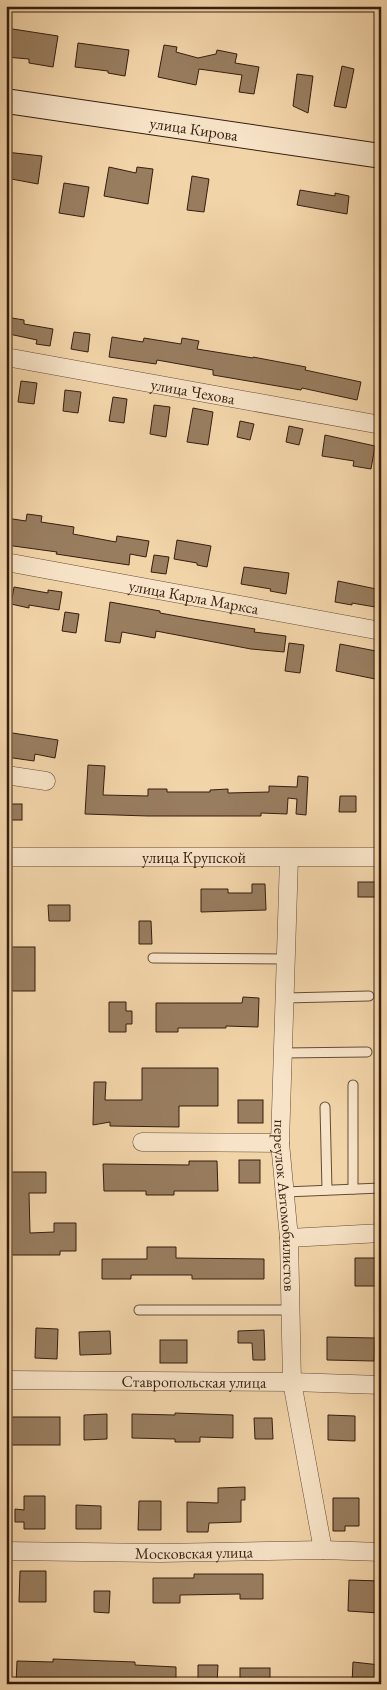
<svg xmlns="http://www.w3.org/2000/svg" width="387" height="1690" viewBox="0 0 387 1690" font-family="'EB Garamond',serif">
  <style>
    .building { fill: #987d5f; stroke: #361e0f }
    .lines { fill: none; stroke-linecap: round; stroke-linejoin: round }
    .lane-casing { stroke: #654c36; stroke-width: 11 }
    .street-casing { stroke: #654c36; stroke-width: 19 }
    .secondary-casing { stroke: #361e0f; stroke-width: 26 }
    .lane { stroke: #f7e3c7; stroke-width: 9 }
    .street { stroke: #f7e3c7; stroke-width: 18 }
    .secondary { stroke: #f7e3c7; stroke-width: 24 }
    .labels { text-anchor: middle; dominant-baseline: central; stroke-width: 4; stroke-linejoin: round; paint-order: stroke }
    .street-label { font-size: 16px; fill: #361e0f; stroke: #f7e3c7 }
  </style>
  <rect width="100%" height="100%" fill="#f2d4a9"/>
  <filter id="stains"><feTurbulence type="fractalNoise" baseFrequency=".004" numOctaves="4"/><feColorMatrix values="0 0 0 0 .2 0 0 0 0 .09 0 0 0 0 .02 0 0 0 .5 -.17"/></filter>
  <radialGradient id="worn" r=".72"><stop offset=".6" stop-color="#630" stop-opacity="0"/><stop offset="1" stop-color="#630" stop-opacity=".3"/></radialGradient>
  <g class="building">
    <path d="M6 28 58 36 53 67 29 63V59L6 57Z"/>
    <path d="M78 43 129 50 125 76 108 73V71L75 67Z"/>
    <path d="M164 45 177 47 176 52 198 58 216 54 217 50 237 54 235 63 259 67 254 94 239 92 242 75 199 69 196 85 158 77Z"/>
    <path d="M342 66 354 69 346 108 334 106Z"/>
    <path d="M297 74 313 76 308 113 293 106Z"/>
    <path d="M6 152 42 156 38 184 6 178Z"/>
    <path d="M109 167 136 173 137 167 153 169 148 204 104 196Z"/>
    <path d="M192 176 209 179 204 212 187 210Z"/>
    <path d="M64 183 89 187 84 217 59 213Z"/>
    <path d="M300 190 335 196V193L349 196 347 214 297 205Z"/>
    <path d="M12 318 24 320V324L53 329 50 346 36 344 37 340 9 334Z"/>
    <path d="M74 332 90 334 88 352 71 349Z"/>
    <path d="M112 337 143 342 144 338 181 344 182 338 199 341 197 349 253 358V357L306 367 305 370 361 382 357 400 302 388 301 390 213 375V370L157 360 156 364 109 357Z"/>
    <path d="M21 381 37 383 34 404 18 402Z"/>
    <path d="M65 390 81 392 78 413 63 411Z"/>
    <path d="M113 397 127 399 124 423 109 421Z"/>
    <path d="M154 405 170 407 166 437 150 434Z"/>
    <path d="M193 408 213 412 208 445 187 442Z"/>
    <path d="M240 421 254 424 250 440 237 437Z"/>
    <path d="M289 426 303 429 299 445 286 442Z"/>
    <path d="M325 435 375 446 371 469 353 466 354 461 322 456Z"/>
    <path d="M27 514 42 516 41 522 74 527 73 534 116 542 117 536 149 541 146 557 130 554 129 565 56 554 57 552 6 545V518L26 521Z"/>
    <path d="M177 540 211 546 207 567 197 565V563L174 559Z"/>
    <path d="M154 555 169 557 166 574 151 572Z"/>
    <path d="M244 567 289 573 286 594 270 591 271 589 241 584Z"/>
    <path d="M338 581 381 590V608L352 603V605L335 602Z"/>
    <path d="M14 587 48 593V590L62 592 59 610 29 605V608L11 604Z"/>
    <path d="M110 602 160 611V613L193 619 255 629 254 632 286 636 284 652 251 649 156 631 155 638 122 632 120 643 105 641Z"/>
    <path d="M65 612 79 614 76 633 62 631Z"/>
    <path d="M289 643 304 645 300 673 285 671Z"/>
    <path d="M340 644 381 652 380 680 336 671Z"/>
    <path d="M6 732 58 740 55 758 35 754 34 761 6 757Z"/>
    <path d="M88 765 105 766 103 795 148 796V789H167V792H210V790L228 789V793L269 792V786L297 787 298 776 308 777 306 815 296 814 297 799 288 798 287 814 261 813V816H148L85 814Z"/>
    <path d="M340 796H356V812H339Z"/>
    <rect x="6" y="804" width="16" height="16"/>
    <rect x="358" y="882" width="23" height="15"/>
    <path d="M252 884H265L266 910 201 912V889H228V893H252Z"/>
    <path d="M48 905H70V921H49Z"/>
    <path d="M139 921H151L152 944H139Z"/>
    <rect x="6" y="947" width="29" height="44"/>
    <path d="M243 997 259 998 258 1027 226 1026V1028H178V1032H156V1003H242Z"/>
    <path d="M109 1002H126V1011H132V1024H126V1032H109Z"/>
    <path d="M142 1068H218V1106H179V1127L110 1126V1122L93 1125 94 1082H106L105 1100H142Z"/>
    <rect x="238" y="1100" width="25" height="23"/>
    <rect x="239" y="1160" width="21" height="23"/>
    <path d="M189 1161H217L218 1191H174V1195H146V1191H104L103 1164 189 1165Z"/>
    <path d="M6 1172H46V1193H29L30 1233 54 1232V1223H76V1251H60V1255H6Z"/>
    <path d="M147 1247H176V1258L264 1259V1279H192V1275H131V1279H102V1259H147Z"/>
    <path d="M355 1258H377L376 1286H355Z"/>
    <path d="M36 1328 58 1329 57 1359 35 1358Z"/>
    <path d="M264 1330 265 1360H253L252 1343H238V1331Z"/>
    <path d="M110 1331 111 1354 80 1355 79 1332Z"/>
    <path d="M327 1337 375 1338 374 1361 327 1360Z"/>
    <rect x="160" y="1340" width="27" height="23"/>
    <path d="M175 1413 233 1415V1438L200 1437V1442H175V1439L132 1438V1414L175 1415Z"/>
    <path d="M107 1414V1439L84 1440V1415Z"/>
    <path d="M328 1415 355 1416V1441L328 1440Z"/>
    <rect x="6" y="1417" width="54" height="28"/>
    <path d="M254 1418H272L273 1439H255Z"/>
    <path d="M245 1487V1500H241V1522L209 1523 208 1532H187V1502L218 1503V1488Z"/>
    <path d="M24 1496H45V1529H24V1522H15V1509L24 1510Z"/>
    <path d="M333 1498H359V1526H345V1531H333Z"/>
    <path d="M139 1501H161V1530H138Z"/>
    <path d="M76 1505 101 1506V1529H76Z"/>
    <path d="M20 1571H46V1602H19Z"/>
    <path d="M194 1574H263V1599H240V1594L180 1595V1603H153V1578H194Z"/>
    <path d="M349 1580 380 1581 379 1613 348 1611Z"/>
    <path d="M94 1591H110L109 1613 94 1612Z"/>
    <path d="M53 1659 135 1662V1665L176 1667V1684H16L17 1661 53 1662Z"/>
    <path d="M353 1662 380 1665 378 1684H352Z"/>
    <path d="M198 1665H218L217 1684H198Z"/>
    <rect x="240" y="1668" width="30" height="16"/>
  </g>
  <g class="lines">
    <g class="lane-casing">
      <g id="lane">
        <path d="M153 958 286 959"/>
        <path d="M285 998 369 996"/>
        <path d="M283 1053 367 1052"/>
        <path d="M353 1085V1189"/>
        <path d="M325 1107 327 1190"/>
        <path d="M285 1192 381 1188"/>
        <path d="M139 1310H290"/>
      </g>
    </g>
    <g class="street-casing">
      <g id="street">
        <path id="s1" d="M6 357 381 425"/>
        <path id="s2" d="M6 562 381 631"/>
        <path d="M6 775 46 781"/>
        <path id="s3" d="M6 857H381"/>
        <path id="s4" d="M289 858 280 1143 289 1238 292 1382 323 1550"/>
        <path d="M142 1142 280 1143"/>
        <path d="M289 1238 381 1233"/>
        <path id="s5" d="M6 1380 292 1382 381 1385"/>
        <path id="s6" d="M6 1551 160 1553 323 1550 381 1552"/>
      </g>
    </g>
    <g class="secondary-casing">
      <g id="secondary">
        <path id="s7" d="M6 101 381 156"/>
      </g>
    </g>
    <use href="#lane" class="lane"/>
    <use href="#street" class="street"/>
    <use href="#secondary" class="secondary"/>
  </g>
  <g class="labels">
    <g class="street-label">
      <text stroke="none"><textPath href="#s7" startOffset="190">улица Кирова</textPath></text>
      <text stroke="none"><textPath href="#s1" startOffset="190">улица Чехова</textPath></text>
      <text stroke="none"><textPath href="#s2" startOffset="191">улица Карла Маркса</textPath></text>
      <text stroke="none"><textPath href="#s3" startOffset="188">улица Крупской</textPath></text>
      <text stroke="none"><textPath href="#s4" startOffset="348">переулок Автомобилистов</textPath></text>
      <text stroke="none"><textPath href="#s5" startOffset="188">Ставропольская улица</textPath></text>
      <text stroke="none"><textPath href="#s6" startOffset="188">Московская улица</textPath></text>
    </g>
  </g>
  <rect width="387" height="1690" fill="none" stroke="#f2d4a9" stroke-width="25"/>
  <rect x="8" y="8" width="372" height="1675" fill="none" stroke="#361e0f" stroke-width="2.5"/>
  <rect x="12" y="12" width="362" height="1665" fill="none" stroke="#361e0f"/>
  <rect width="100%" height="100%" filter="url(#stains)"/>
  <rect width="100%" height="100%" fill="url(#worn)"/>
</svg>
